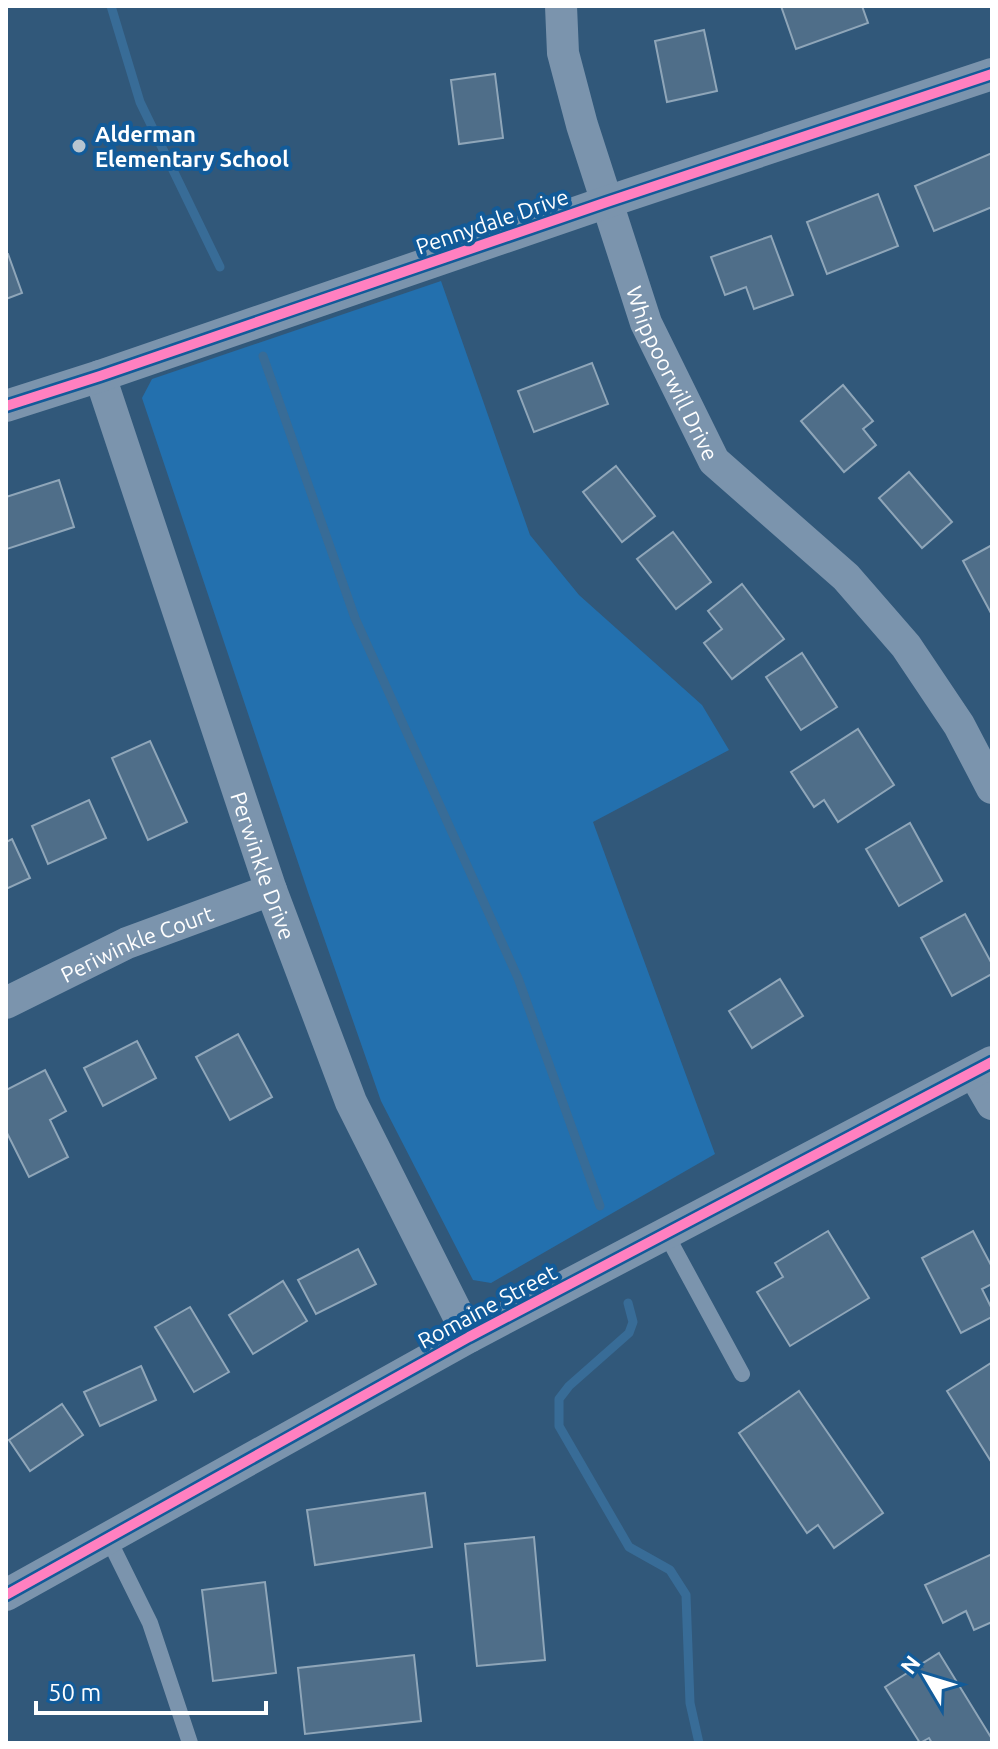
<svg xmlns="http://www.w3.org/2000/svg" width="998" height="1749" viewBox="0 0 998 1749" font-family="Ubuntu,sans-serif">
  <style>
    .green { fill: #2370ae }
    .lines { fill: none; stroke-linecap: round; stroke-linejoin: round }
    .stream { stroke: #386c97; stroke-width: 9 }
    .building { fill: #4f6e89; stroke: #8fa6b9; stroke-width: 2 }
    .lane { stroke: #7b94ad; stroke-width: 16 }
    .street { stroke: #7b94ad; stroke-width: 32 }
    .cycleway-casing { stroke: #125b99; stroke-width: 15 }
    .cycleway { stroke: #ff80c0; stroke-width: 10 }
    .poi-dot { fill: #b7c5d0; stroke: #125b99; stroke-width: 3 }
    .labels { text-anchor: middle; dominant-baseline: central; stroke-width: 8; stroke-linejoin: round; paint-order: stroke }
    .poi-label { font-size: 22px; font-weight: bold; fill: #fff; stroke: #125b99; text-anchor: start }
    .street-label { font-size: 22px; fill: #fff; stroke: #125b99 }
  </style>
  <rect width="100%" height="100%" fill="#31587a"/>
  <path class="green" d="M441 281 530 535 579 595 702 705 729 750 593 822 715 1154 491 1283 473 1280 381 1101 309 895 142 398 152 379Z"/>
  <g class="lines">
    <g class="stream">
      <path d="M111 6 140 102 220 267"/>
      <path d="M263 356 355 618 518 978 600 1206"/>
      <path d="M628 1303 633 1322 629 1333 569 1386 559 1399V1426L629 1547 670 1570 686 1595 690 1703 699 1743"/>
    </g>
  </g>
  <g class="building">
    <path d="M781 6H862L868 23 796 49Z"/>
    <path d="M704 30 717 91 667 102 655 41Z"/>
    <path d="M495 74 503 138 459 144 451 80Z"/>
    <path d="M992 153V207L934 231 915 186Z"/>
    <path d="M878 194 898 246 827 274 807 222Z"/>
    <path d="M771 236 793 295 754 309 746 287 725 295 711 257Z"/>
    <path d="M6 254H8L22 293 6 299Z"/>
    <path d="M592 363 608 404 534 432 518 391Z"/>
    <path d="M843 385 873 421 863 429 876 445 844 472 801 421Z"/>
    <path d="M616 466 655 516 622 542 583 492Z"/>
    <path d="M909 472 952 522 922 548 879 498Z"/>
    <path d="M59 480 74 527 7 549 6 497Z"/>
    <path d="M673 532 711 582 676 609 637 559Z"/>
    <path d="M992 545V615L963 561Z"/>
    <path d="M742 584 784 639 732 679 704 643 722 629 708 611Z"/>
    <path d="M802 653 837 707 801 730 766 677Z"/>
    <path d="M858 729 894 785 838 822 824 800 814 807 791 772Z"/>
    <path d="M150 741 187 822 148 840 112 758Z"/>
    <path d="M89 800 106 838 48 864 32 826Z"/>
    <path d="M910 823 942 881 899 906 866 849Z"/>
    <path d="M12 839 30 878 6 889V842Z"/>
    <path d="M965 914 992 964V974L952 996 921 938Z"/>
    <path d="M780 979 803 1016 752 1048 729 1011Z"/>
    <path d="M238 1034 272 1097 230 1120 196 1057Z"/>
    <path d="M137 1041 156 1078 103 1106 84 1068Z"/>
    <path d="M45 1070 66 1111 50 1120 68 1157 29 1177 6 1131V1090Z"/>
    <path d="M828 1231 869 1298 790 1346 757 1292 783 1277 775 1263Z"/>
    <path d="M973 1231 992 1267V1284L982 1289 992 1309V1317L961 1333 922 1258Z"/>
    <path d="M358 1249 376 1284 316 1314 298 1280Z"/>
    <path d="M283 1281 307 1321 253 1354 229 1315Z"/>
    <path d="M190 1307 229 1372 194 1392 155 1327Z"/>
    <path d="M991 1363 992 1365V1463L947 1391Z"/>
    <path d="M141 1366 156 1400 100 1426 84 1392Z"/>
    <path d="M799 1391 883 1513 834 1548 818 1525 807 1533 739 1433Z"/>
    <path d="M62 1404 83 1435 30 1471 9 1440Z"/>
    <path d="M425 1493 432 1547 315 1565 307 1510Z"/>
    <path d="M534 1537 545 1660 477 1666 465 1544Z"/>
    <path d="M992 1554V1622L974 1630 966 1611 943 1623 925 1585Z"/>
    <path d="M265 1582 276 1673 213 1681 202 1590Z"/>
    <path d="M939 1653 992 1739V1743H932L929 1738 920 1743 885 1687Z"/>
    <path d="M414 1655 421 1721 305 1734 298 1668Z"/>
  </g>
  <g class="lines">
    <g class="lane">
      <path d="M666 1234 742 1374"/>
      <path d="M108 1538 150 1623 190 1743"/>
    </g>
    <g class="street">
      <path id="s1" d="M561 6 563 53 582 125 646 323 714 461 846 577 906 646 959 725 992 788"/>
      <path id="s2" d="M100 376 271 890 351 1102 469 1337"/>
      <path d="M6 406 100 376 607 202 992 74"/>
      <path id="s3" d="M6 1003 127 943 271 890"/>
      <path d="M974 1073 992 1104"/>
      <path d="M6 1595 469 1337 992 1062"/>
    </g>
    <g class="cycleway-casing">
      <g id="cycleway">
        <path d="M6 406 100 376 607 202 992 74"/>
        <path d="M6 1595 469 1337 992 1062"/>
      </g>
    </g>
    <use href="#cycleway" class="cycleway"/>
  </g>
  <circle class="poi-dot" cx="79" cy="146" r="8"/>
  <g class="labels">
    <g class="poi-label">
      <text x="95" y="133">Alderman<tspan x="95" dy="25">Elementary School</tspan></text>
    </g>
    <g class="street-label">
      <text transform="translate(492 221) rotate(-19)">Pennydale Drive</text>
      <text stroke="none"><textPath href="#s1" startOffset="386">Whippoorwill Drive</textPath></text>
      <text stroke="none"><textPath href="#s2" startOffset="516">Perwinkle Drive</textPath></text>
      <text stroke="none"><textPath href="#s3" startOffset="144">Periwinkle Court</textPath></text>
      <text transform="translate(487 1306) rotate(-28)">Romaine Street</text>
    </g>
  </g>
  <rect width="998" height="1749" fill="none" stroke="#ffffff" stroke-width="16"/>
  <g transform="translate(926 1677) rotate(308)" stroke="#125b99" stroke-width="6" paint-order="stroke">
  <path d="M0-6L14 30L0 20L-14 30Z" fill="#ffffff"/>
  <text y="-12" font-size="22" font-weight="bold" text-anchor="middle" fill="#ffffff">N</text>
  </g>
  <path d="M36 1701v12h230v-12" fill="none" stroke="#ffffff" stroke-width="4"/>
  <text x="48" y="1701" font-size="24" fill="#ffffff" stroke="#125b99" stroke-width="6" paint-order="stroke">50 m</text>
</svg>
